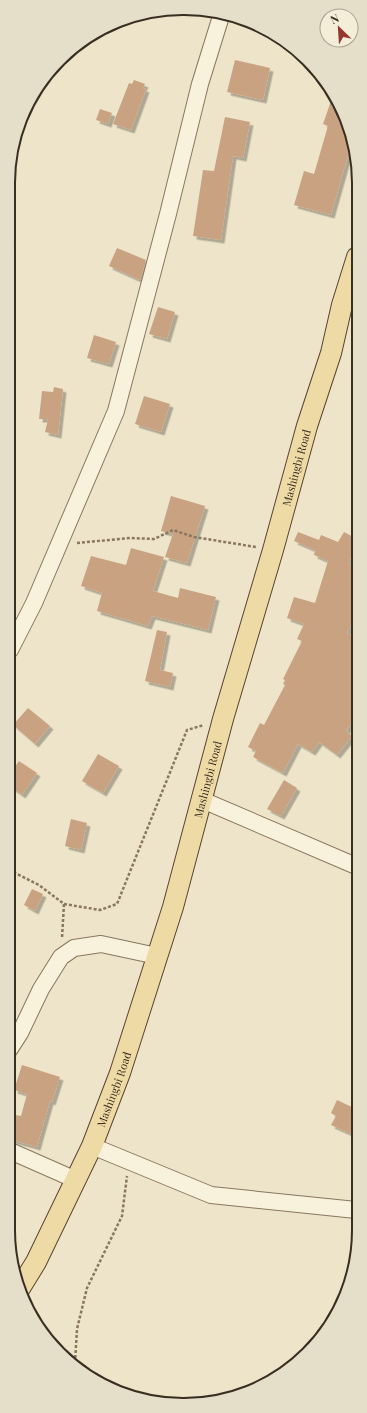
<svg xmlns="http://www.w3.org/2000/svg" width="367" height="1413" viewBox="0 0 367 1413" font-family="'Playfair Display',serif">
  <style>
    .building { fill: #c9a381; filter: url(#shadow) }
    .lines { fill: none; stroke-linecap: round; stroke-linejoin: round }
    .minor-casing { stroke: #89775f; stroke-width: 18 }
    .major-casing { stroke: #574532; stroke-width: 22 }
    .path { stroke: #89775f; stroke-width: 2.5; stroke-dasharray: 3 2; stroke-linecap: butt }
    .minor { stroke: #f8f1dc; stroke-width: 16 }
    .major { stroke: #eddaa4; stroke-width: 20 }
    .labels { text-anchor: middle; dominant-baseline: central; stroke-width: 3; stroke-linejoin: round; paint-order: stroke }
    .street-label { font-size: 11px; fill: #3a2e21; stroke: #f4eed9 }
    .rim { fill: none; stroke: #3a2e21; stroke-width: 2 }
  </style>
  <defs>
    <filter id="shadow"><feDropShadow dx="3.5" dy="3.5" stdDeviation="0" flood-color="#0004"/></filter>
  </defs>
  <rect width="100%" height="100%" fill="#ede4c9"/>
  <g class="building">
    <path d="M235 60 270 68 263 100 227 92Z"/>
    <path d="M134 80 145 84 143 88 146 89 131 130 113 124 129 83 132 84Z"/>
    <path d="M333 95 341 106 352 141 331 215 294 205 304 171 314 174 328 126 323 124Z"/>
    <path d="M100 109 112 113 108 124 96 120Z"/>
    <path d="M225 117 250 122 243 158 233 156 221 240 193 236 203 170 214 171Z"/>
    <path d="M117 248 146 260 140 280 109 266Z"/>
    <path d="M158 307 175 312 167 339 149 334Z"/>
    <path d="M94 335 116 342 109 364 87 358Z"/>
    <path d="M54 387 63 389 58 435 45 432 48 419H39L42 391 53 392Z"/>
    <path d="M144 396 170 404 161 432 135 424Z"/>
    <path d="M171 496 205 506 187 563 165 557 173 534 161 531Z"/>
    <path d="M298 532 319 540 321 535 338 542 344 532 357 539V547L348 564 357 566V597L351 616 355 617 347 633 357 638V715L346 731 352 736 337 755 319 742 312 752 298 744 283 773 253 757 256 751 248 747 260 723 264 725 285 685 283 684 285 680 283 679 302 641 297 639 304 624 287 618 294 597 315 603 328 561 314 555 315 550 294 541Z"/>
    <path d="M131 548 164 557 153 591 178 598 180 588 216 597 208 630 152 616 148 626 97 611 102 593 81 586 91 556 126 565Z"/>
    <path d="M157 630 167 632 160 670 173 673 170 687 145 681Z"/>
    <path d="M28 708 50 726 35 744 13 725Z"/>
    <path d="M98 754 119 766 103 793 82 781Z"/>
    <path d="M19 761 37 773 22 795 9 786V775Z"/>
    <path d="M284 780 297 788 281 816 267 809Z"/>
    <path d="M71 819 87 823 81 850 65 846Z"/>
    <path d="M32 889 43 894 35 911 24 905Z"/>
    <path d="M22 1065 60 1077 52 1102 50 1101 37 1147 8 1139 15 1115 21 1116 27 1094 14 1090Z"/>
    <path d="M337 1100 356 1109V1136L331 1125 336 1116 331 1113Z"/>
  </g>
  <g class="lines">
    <g class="minor-casing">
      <g id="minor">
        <path d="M10 650 34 603 116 411 168 214 200 84 222 13"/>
        <path d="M200 799 356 866"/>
        <path d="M9 1050 20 1033 41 989 61 957 74 948 101 944 157 956"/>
        <path d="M92 1146 211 1195 356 1210"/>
        <path d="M8 1150 76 1180"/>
      </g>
    </g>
    <g class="major-casing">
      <g id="major">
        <path id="s1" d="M20 1288 36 1262 92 1146 120 1073 173 907 223 719 273 550 307 426 331 353 342 305 357 257"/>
      </g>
    </g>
    <g class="path">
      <path d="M77 543 130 538 154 539 173 530 194 537 256 547"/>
      <path d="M9 870 39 885 64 904 62 938"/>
      <path d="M64 904 100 910 117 904 187 730 204 725"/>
      <path d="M75 1363 77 1329 87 1288 122 1216 127 1176"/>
    </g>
    <use href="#minor" class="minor"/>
    <use href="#major" class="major"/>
  </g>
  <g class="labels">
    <g class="street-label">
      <text stroke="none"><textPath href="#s1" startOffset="868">Mashingbi Road</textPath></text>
      <text stroke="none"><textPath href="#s1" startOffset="544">Mashingbi Road</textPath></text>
      <text stroke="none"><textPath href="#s1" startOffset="220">Mashingbi Road</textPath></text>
    </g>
  </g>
  <path d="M0 0H367V1413H0ZM183 15H184A168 168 0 0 1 352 183V1230A168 168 0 0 1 184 1398H183A168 168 0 0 1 15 1230V183A168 168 0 0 1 183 15Z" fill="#e5dfca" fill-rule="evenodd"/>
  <path class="rim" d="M183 15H184A168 168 0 0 1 352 183V1230A168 168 0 0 1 184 1398H183A168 168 0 0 1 15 1230V183A168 168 0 0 1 183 15Z"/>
  <g transform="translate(339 28) rotate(335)"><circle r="19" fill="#f4eed9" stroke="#aaa18f"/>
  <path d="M0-3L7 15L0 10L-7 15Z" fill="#953631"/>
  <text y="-6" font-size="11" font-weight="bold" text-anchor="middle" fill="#3a2e21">N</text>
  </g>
</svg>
